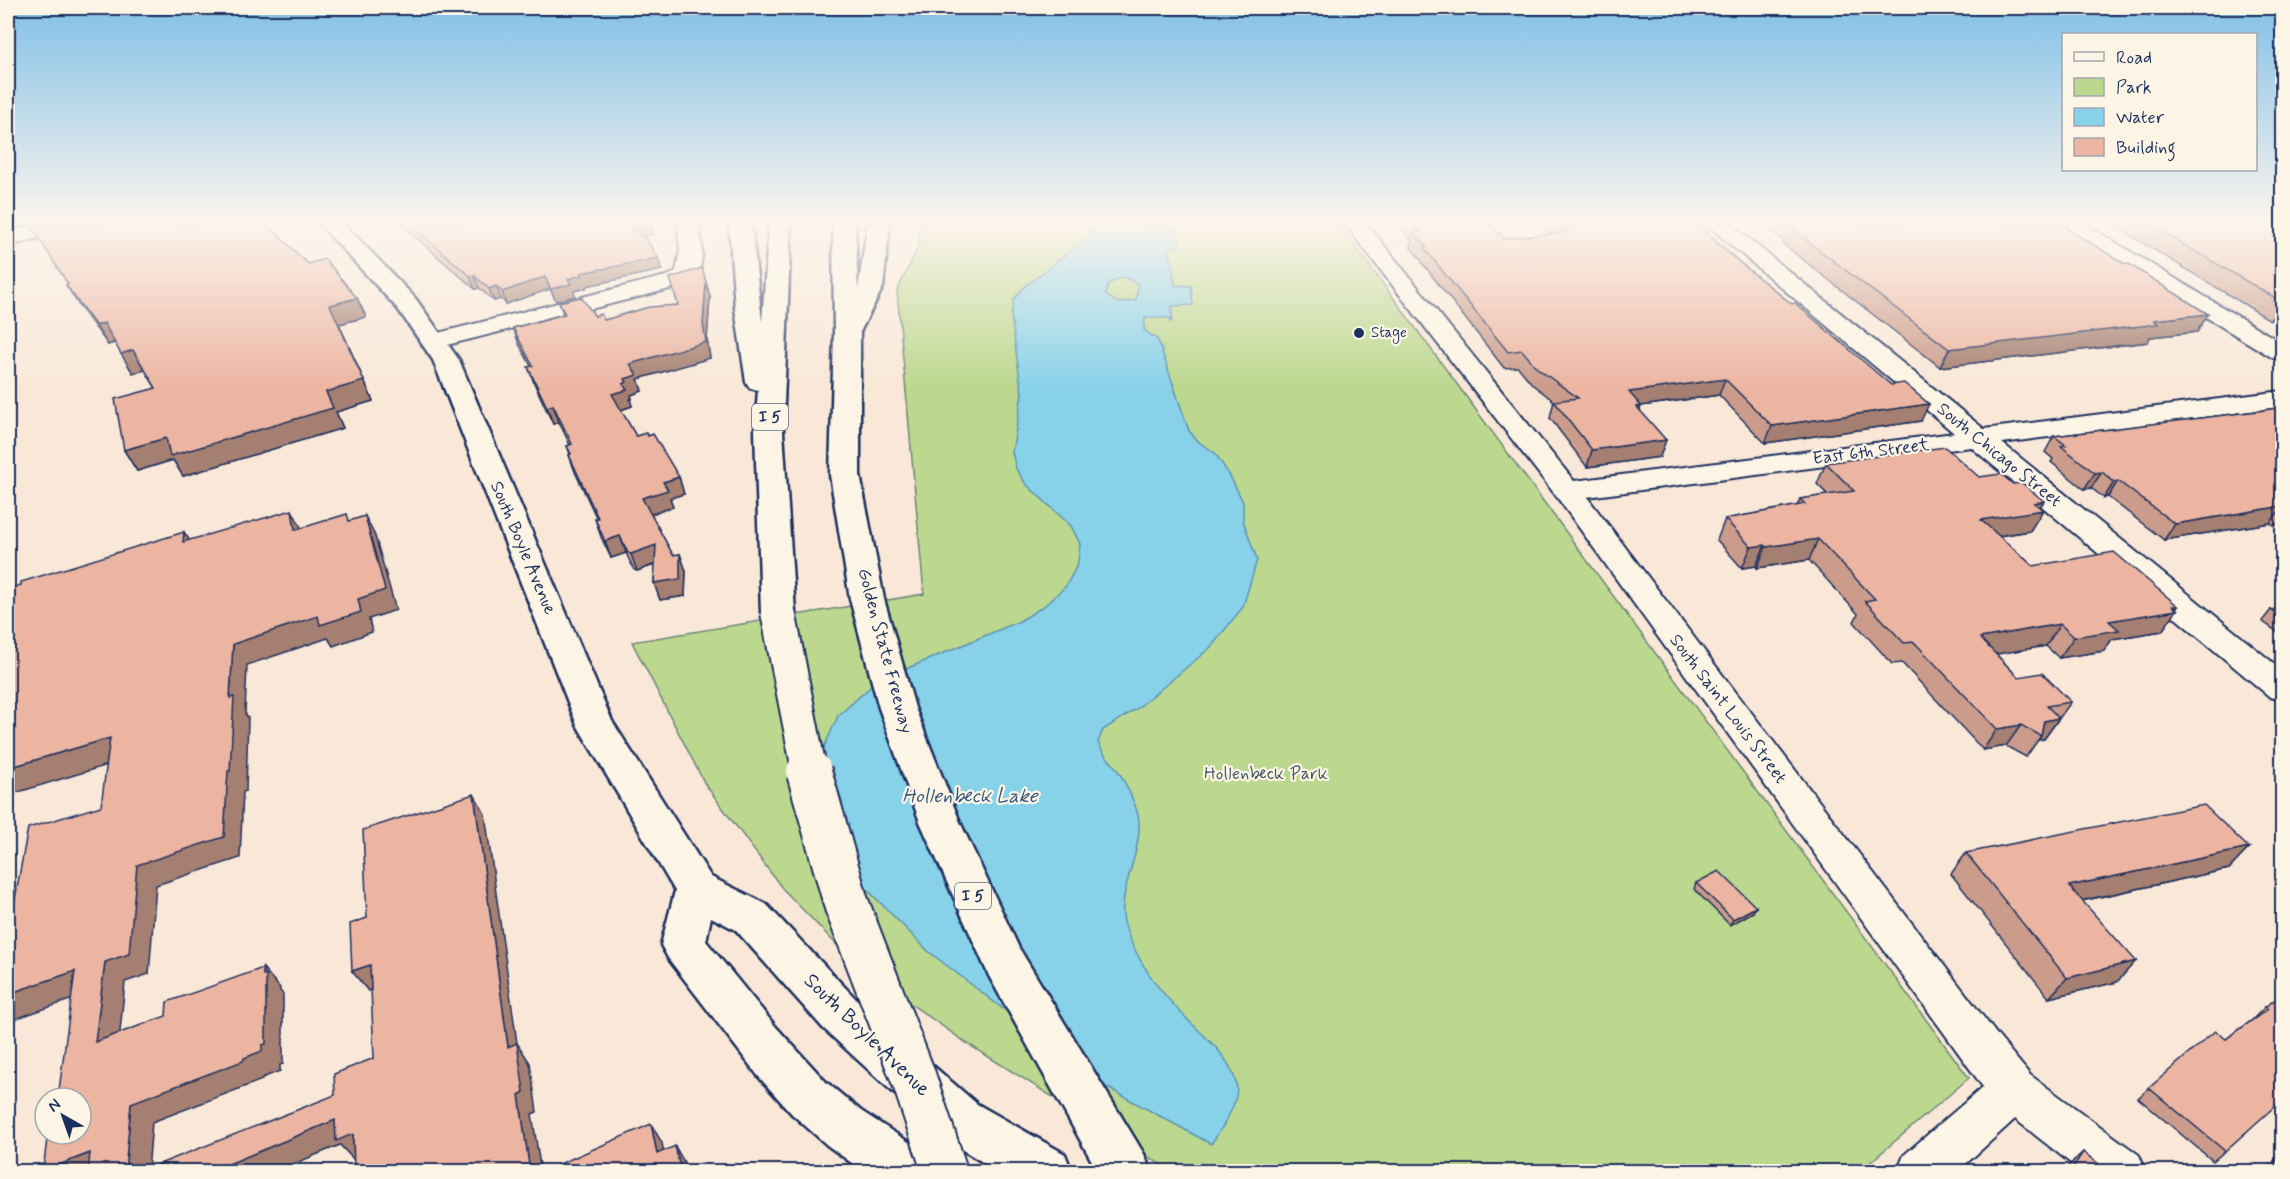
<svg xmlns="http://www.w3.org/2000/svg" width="2290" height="1179" viewBox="0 0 2290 1179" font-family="Mynerve,sans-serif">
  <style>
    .green { fill: #bcd88f; stroke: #6c8476; stroke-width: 1.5 }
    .water { fill: #88d2e9; stroke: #5c91b1; stroke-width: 1.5; fill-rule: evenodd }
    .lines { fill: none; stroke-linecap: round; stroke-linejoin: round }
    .minor-casing { stroke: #1b2f5e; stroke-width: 4 }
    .major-casing { stroke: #1b2f5e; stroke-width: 5 }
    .highway-casing { stroke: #1b2f5e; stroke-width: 5 }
    .minor { fill: #fcf5e5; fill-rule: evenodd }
    .major { fill: #fcf5e5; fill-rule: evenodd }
    .highway { fill: #fcf5e5; fill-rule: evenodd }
    .highway-bridge-far1-casing { stroke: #1b2f5e; stroke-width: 38; stroke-linecap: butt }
    .highway-bridge-casing { stroke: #1b2f5e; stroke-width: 48; stroke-linecap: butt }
    .highway-bridge-far1 { stroke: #fcf5e5; stroke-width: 34 }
    .highway-bridge { stroke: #fcf5e5; stroke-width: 44 }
    .wall { fill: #cb9c8b; stroke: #1b2f5e; stroke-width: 1.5 }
    .shaded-wall { fill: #a57f71; stroke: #1b2f5e; stroke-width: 1.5 }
    .building { fill: #ecb5a2; stroke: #1b2f5e; stroke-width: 1.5 }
    .poi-dot { fill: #1b2f5e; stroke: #fcf5e5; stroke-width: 2 }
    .labels { text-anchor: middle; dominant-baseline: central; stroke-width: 4.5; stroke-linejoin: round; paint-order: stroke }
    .far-poi-label { font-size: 15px; fill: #1b2f5e; stroke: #fcf5e5; text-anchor: start }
    .shield { fill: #fcf5e5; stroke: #5e6a86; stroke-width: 1.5 }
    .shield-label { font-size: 16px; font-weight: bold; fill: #1b2f5e }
    .street-label { font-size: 18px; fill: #1b2f5e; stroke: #fcf5e5 }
    .park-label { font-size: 18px; fill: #43596a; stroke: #fcf5e5 }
    .water-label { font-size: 20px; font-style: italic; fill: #365881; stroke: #fcf5e5 }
    .near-street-label { font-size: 21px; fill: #1b2f5e; stroke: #fcf5e5 }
  </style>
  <rect width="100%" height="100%" fill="#f9e8d8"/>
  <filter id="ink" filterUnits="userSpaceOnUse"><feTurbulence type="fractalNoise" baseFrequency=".0167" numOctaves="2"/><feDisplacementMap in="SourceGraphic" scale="12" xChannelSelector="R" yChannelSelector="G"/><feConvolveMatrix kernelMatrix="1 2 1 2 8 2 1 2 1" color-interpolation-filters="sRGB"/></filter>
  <g filter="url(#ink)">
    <path class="green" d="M919 223H1338L1969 1078 1860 1171H1171L968 1044 858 967 782 888 705 784 632 642 924 594 897 291 919 246Z"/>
    <path class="water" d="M1091 223H1180L1177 229 1180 246 1169 247 1175 285 1191 286 1193 305 1172 306V321L1170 322V318H1145L1144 330 1158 340 1189 431 1199 442 1215 453 1230 476 1243 502V520L1257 560 1243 607 1211 647 1138 708 1103 730 1098 742C1102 752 1106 756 1113 764 1122 774 1138 808 1139 821 1141 854 1121 883 1123 915 1124 925 1130 941 1135 950 1147 975 1167 999 1187 1019 1206 1038 1229 1055 1236 1083 1241 1100 1221 1130 1211 1144L1099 1083 928 951 843 865 817 763 838 716 877 681 1020 621 1044 606 1066 586 1078 563 1080 544 1071 526 1026 484 1016 469 1012 452 1022 394 1011 315 1014 299 1023 288 1087 238ZM1120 278H1127L1138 285 1136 300 1118 303 1106 295 1108 284Z"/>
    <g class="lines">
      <g class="minor-casing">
        <g id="minor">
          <path d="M677 223H699C701 244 709 272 686 285L435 348 426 346 423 341 426 336 670 275 676 271 680 250Z"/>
          <path d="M1344 223H1366L1574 481 1954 433 1705 223H1729L1984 429 2282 391V407L2002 443 2282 670V700L2270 697 1971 447 1587 497 1997 1035 2030 1075 2139 1155 2146 1172H2082L2015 1119 1957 1172H1897L1904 1155 1983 1087 1557 497Z"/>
          <path d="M2057 223H2083L2282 343V360L2273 358 2060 228Z"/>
        </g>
      </g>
      <g class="major-casing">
        <g id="major">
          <path d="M42 223H78L75 228 8 246V232Z"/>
          <path d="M319 223H343L415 298 459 360 612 721 711 877 766 904 855 998 977 1104 1065 1154 1072 1172H999L943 1138 823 1028 736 930 711 917 706 941 776 1027 826 1082 861 1111 927 1154 934 1172H864L827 1145 792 1114 759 1077 668 958 661 945 675 891 577 725 433 360 398 309Z"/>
        </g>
      </g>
      <g class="highway-casing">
        <g id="highway">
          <path d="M729 223H751L762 322 769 223H791L783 431 795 612 790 620 778 623 766 620 761 612 755 431 758 390 750 388 746 382 735 308Z"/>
          <path d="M833 223H855L858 289 868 223H890L883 287 860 332V475L884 599 915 708 960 822 1019 948 1144 1154 1151 1172H1098L989 976 920 822 879 708 850 599 830 475 834 333Z"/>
        </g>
      </g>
      <use href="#minor" class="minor"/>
      <use href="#major" class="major"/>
      <use href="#highway" class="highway"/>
      <g class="highway-bridge-far1-casing">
        <path id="highway-bridge-far1" d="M778 612 810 774"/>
      </g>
      <g class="highway-bridge-casing">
        <path id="highway-bridge" d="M809 772 846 903 914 1079 945 1172"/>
      </g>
      <use href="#highway-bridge-far1" class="highway-bridge-far1"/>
      <use href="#highway-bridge" class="highway-bridge"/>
    </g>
    <g class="wall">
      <path d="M399 223H651L654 234 643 237 658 258 662 270 586 286V288L574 291 575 296 556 301 550 289 506 304 501 299 494 301 479 288 475 289Z"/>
      <path d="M1398 223H1490L1504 239 1551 234 1540 223H1695L1921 421 1765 443 1719 395 1641 406 1640 410 1660 457 1587 467 1550 418 1554 401 1533 385 1518 367 1504 368 1422 263V261L1411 248 1412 241Z"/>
      <path d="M1761 223H2066L2069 225 2067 229 2208 314 2197 332 2150 337 2148 342 1940 367 1783 244 1784 241Z"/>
      <path d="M2110 223H2283V325L2274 320H2270Z"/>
      <path d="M268 225 308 264 357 298 366 317 339 324 373 401 336 412 343 428 183 476 173 460 137 471 124 450 156 388 145 370 133 373 115 343 108 345 78 304 66 285Z"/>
      <path d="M702 268 710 297 707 340 710 358 638 379 642 391 631 395 632 399H630L632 406 621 410 636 436 679 477 684 494 670 498 673 507 651 514 673 555 680 554 686 571 685 596 660 600 654 583 655 565 637 571 634 570 626 553 611 558 601 537 595 519H597L575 472 569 455 570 454 567 446 570 445 559 422 553 424 534 383 528 367 531 366 519 344 513 328 563 314 559 302 604 320 678 305Z"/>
      <path d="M2283 407V524L2273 525 2270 523 2164 540 2108 497 2104 498 2091 488 2084 489 2051 462 2053 459 2045 452 2054 436 2258 411Z"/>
      <path d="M1826 463 1979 477 2040 508 2030 531 1999 536 2033 566 2178 606 2162 631 2112 639 2104 651 2059 658 2046 646 1996 654 2018 677 2071 702 2044 739 2038 740 2026 757 2006 746 1983 750 1902 663 1892 664 1854 622 1858 614 1809 560 1757 568 1756 566 1742 568 1717 540 1725 519 1797 506 1800 499 1828 495 1817 484Z"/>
      <path d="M2283 608V636L2262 621 2271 610Z"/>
      <path d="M2249 848 2229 869 2082 901 2117 982 2049 998 1951 874 1966 853Z"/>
      <path d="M1696 883 1753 912 1730 925 1694 889Z"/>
      <path d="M2283 980V990L2277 985Z"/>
      <path d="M2283 994 2225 1151 2213 1161 2138 1098 2149 1088 2226 1039 2255 1018H2254L2265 1007Z"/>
      <path d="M2083 1152 2109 1172H2062Z"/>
      <path d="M2283 1153V1172H2262Z"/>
    </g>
    <g class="shaded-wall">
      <path d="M646 223H651L654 234 634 240 630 228Z"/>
      <path d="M658 258 662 270 586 286V288L574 291 575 296 556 301 551 289 568 279 581 273Z"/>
      <path d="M474 275 479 288 475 289 470 276Z"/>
      <path d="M545 277 550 289 506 304 502 292Z"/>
      <path d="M706 282 710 297 707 340 710 358 638 379 642 391 631 395 632 399H630L632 406 617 411 612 394 623 384 630 364 703 324Z"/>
      <path d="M496 286 501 299 494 301 489 289Z"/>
      <path d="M357 298 366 317 339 324 373 401 336 412 343 428 183 476 173 460 137 471 124 450 326 392 330 305Z"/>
      <path d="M2283 302V308L2274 320H2270Z"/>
      <path d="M2208 314 2197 332 2150 337 2148 342 1940 367 1949 349 2154 320Z"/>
      <path d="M104 323 115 342 108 345 96 326Z"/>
      <path d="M133 350 145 370 133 373 121 354Z"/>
      <path d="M1725 379 1719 395 1641 406 1636 423 1629 392Z"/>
      <path d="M1929 404 1921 421 1765 443 1772 426Z"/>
      <path d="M553 405 559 422 553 424 547 407Z"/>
      <path d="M1666 440 1660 457 1587 467 1592 450Z"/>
      <path d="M2102 472 2091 488 2084 489 2095 473Z"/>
      <path d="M679 477 684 494 670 498 673 507 648 515 642 498 663 482Z"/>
      <path d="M2118 481 2108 497 2104 498 2114 482Z"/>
      <path d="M2044 501 2038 511 2043 510 2030 531 1970 540 1981 520 2034 503Z"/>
      <path d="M2283 506 2270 523 2164 540 2175 524Z"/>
      <path d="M292 510 303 531 295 530Z"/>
      <path d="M365 516 375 536 396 610 369 619 372 632 333 646 328 638 247 665 245 713 248 718 246 791 243 792 240 858 156 885 149 974 125 982 117 1061 95 1042 105 962 137 865 230 698 233 644 358 599Z"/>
      <path d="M184 532 198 553 183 542Z"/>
      <path d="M620 536 626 553 611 558 605 541Z"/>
      <path d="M1818 539 1809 560 1757 568 1766 547Z"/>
      <path d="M656 545 661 562 637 571 631 554Z"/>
      <path d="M1765 545 1756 566 1742 568 1751 547Z"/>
      <path d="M680 554 686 571 685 596 660 600 654 583Z"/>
      <path d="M2177 610 2162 631 2112 639 2104 651 2059 658 2074 637 2109 621Z"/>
      <path d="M2060 624 2046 646 1967 659 1980 638Z"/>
      <path d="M2059 718 2044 739 2038 740 2041 736 2044 721Z"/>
      <path d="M2021 725 2006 746 1983 750 1997 729Z"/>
      <path d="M110 738 127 759 15 793 8 828V768Z"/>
      <path d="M474 794 485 814 517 1043 530 1063 537 1112 532 1114 541 1172H530L519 1095 508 1047Z"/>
      <path d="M2249 848 2229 869 2052 907 2069 886Z"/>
      <path d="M1756 907 1753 912 1730 925 1733 919Z"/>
      <path d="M2136 961 2117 982 2049 998 2067 978Z"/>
      <path d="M370 965 385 985 368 991 352 971Z"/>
      <path d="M263 968 280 988V991L283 994V1064L280 1065V1071L262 1078V1080L152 1122 148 1172H125L131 1103 263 975Z"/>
      <path d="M75 971 96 991 9 1021 8 1030V994Z"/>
      <path d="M335 1120 353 1134 354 1160 340 1145 274 1172H209Z"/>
      <path d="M651 1124 662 1143 668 1172 657 1154Z"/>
      <path d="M675 1146 685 1164 687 1172H681Z"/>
      <path d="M90 1153 112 1172 43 1171Z"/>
    </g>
    <g class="building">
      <path d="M43 223H266L308 264 325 259 357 298 330 305 364 381 326 392 333 408 170 456 166 438 124 450 115 399 156 388 133 350 121 354 104 323 96 326 66 285 68 284 31 226Z"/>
      <path d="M408 223H646L630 228 646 239 658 258 581 273 582 275 568 279 571 284 551 289 545 277 502 292 496 286 489 289 474 275 470 276Z"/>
      <path d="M1412 223H1490L1504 239 1568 232 1559 223H1695L1735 259 1792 304 1795 303 1891 385 1904 383 1929 404 1772 426 1725 379 1629 392 1641 406 1637 407 1666 440 1592 450 1554 401 1578 398 1537 368 1522 350 1508 352 1424 248 1427 247 1414 233 1420 232Z"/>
      <path d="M1788 223H2066L2069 225H2061L2125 264H2129L2208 314 2154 320 2158 324 1949 349 1789 227H1793Z"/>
      <path d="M2147 223H2283V302H2282Z"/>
      <path d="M702 268 706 282 703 324 706 342 630 364 637 375 625 379 627 382 623 384 627 390 612 394 636 436 646 433 648 436 653 434 679 477 663 482 668 490 642 498 673 555 680 554V579L654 583 656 545 631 554 628 553 620 536 605 541 595 519 598 518 569 455 571 454 567 446 572 444 553 405 547 407 528 367 533 366 513 328 565 314 559 302 581 297 595 316 601 314 604 320 649 307 678 305 670 278Z"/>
      <path d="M2283 407V506L2175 524 2118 481 2114 482 2102 472 2095 473 2061 446 2066 445 2054 436 2258 411Z"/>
      <path d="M1945 447 1979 477 2001 474 2013 484 2022 483 2044 501 2034 503 2043 510 1981 520 2033 566 2114 552 2178 606H2173L2177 610 2109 621 2119 630 2074 637 2060 624 1980 638 2018 677 2042 673 2071 702 2047 706 2059 718 2044 721 2041 736 2021 725 1997 729 1914 642 1904 643 1865 601 1875 599 1818 539 1766 547 1765 545 1751 547 1725 519 1805 504 1800 499 1854 491 1826 463Z"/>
      <path d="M292 510 295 530 347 514 349 521 365 516 385 590 358 599 361 612 320 625 318 616 233 644 230 698 234 697 230 771H228L224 837 137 865 129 954 105 962 95 1042 166 1016 167 1002 263 968V975L266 974V1044L262 1045V1051L244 1058 243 1061 131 1103 125 1172H88L90 1153 43 1171 47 1139 52 1138 53 1134H81V1098H58L75 971 8 994V937L28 828 101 806 110 738 8 768V589L21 585V582L184 532 183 542Z"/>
      <path d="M2283 608V618L2271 610Z"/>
      <path d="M474 794 508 1047 517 1043 524 1092 519 1095 530 1172H354L353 1134 336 1141 335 1120 209 1172H139L335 1095 334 1074 374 1058 370 965 352 971 350 924 367 918 363 830Z"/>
      <path d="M2204 805 2249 848 2069 886 2136 961 2067 978 1966 853Z"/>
      <path d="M1719 871 1756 907 1733 919 1696 883Z"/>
      <path d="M2283 994V1099L2225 1151 2149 1088 2215 1031 2226 1039 2268 1009 2265 1007Z"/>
      <path d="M651 1124 657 1154 675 1146 681 1172H541Z"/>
      <path d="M2083 1152 2109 1172H2070Z"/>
      <path d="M2283 1155V1172H2265Z"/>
    </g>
  </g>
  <linearGradient id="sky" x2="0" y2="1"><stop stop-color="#81c0e8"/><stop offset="0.57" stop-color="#fcf5ed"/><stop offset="1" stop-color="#fcf5ed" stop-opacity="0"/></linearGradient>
  <rect width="2290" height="388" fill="url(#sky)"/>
  <circle class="poi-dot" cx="1359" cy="333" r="6"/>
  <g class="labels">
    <g class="far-poi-label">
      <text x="1371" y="333">Stage</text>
    </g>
    <g class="shield">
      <rect x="752" y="404" width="36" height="26" rx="4.5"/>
      <rect x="955" y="883" width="36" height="26" rx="4.5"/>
    </g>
    <g class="shield-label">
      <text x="770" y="417">I 5</text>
      <text x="973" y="896">I 5</text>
    </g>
    <g class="street-label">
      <text transform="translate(1871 452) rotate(-7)">East 6th Street</text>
      <text transform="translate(1999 455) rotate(39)">South Chicago Street</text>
      <text transform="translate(523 548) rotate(67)">South Boyle Avenue</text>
      <text transform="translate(885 651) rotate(75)">Golden State Freeway</text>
      <text transform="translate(1728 709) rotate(53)">South Saint Louis Street</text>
    </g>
    <g class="park-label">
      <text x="1266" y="774">Hollenbeck Park</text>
    </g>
    <g class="water-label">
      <text x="970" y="796">Hollenbeck Lake</text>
    </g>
    <g class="near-street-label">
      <text transform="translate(867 1035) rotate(44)">South Boyle Avenue</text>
    </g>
  </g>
  <rect width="2290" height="1179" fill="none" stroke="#fcf5e5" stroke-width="30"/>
  <rect x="15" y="15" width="2260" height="1149" fill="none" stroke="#1b2f5e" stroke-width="2" filter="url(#ink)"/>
  <rect x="2062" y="33" width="195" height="138" fill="#fcf5e5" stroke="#a2a6af" stroke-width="1.5"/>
  <rect x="2074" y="52" width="30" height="9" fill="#fcf5e5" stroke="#a2a6af" stroke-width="1.5"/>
  <text x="2116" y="63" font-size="18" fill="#1b2f5e">Road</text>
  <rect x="2074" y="78" width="30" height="18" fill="#bcd88f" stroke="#a2a6af" stroke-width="1.5"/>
  <text x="2116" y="93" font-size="18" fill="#1b2f5e">Park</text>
  <rect x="2074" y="108" width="30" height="18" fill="#88d2e9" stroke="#a2a6af" stroke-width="1.5"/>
  <text x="2116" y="123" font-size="18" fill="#1b2f5e">Water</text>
  <rect x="2074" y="138" width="30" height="18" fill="#ecb5a2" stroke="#a2a6af" stroke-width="1.5"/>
  <text x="2116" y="153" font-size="18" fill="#1b2f5e">Building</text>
  <g transform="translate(63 1116) rotate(320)"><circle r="28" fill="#fcf5e5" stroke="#a2a6af" stroke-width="1.5"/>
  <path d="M0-4.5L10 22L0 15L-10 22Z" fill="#1b2f5e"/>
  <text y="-9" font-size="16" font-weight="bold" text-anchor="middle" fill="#1b2f5e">N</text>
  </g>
</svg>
